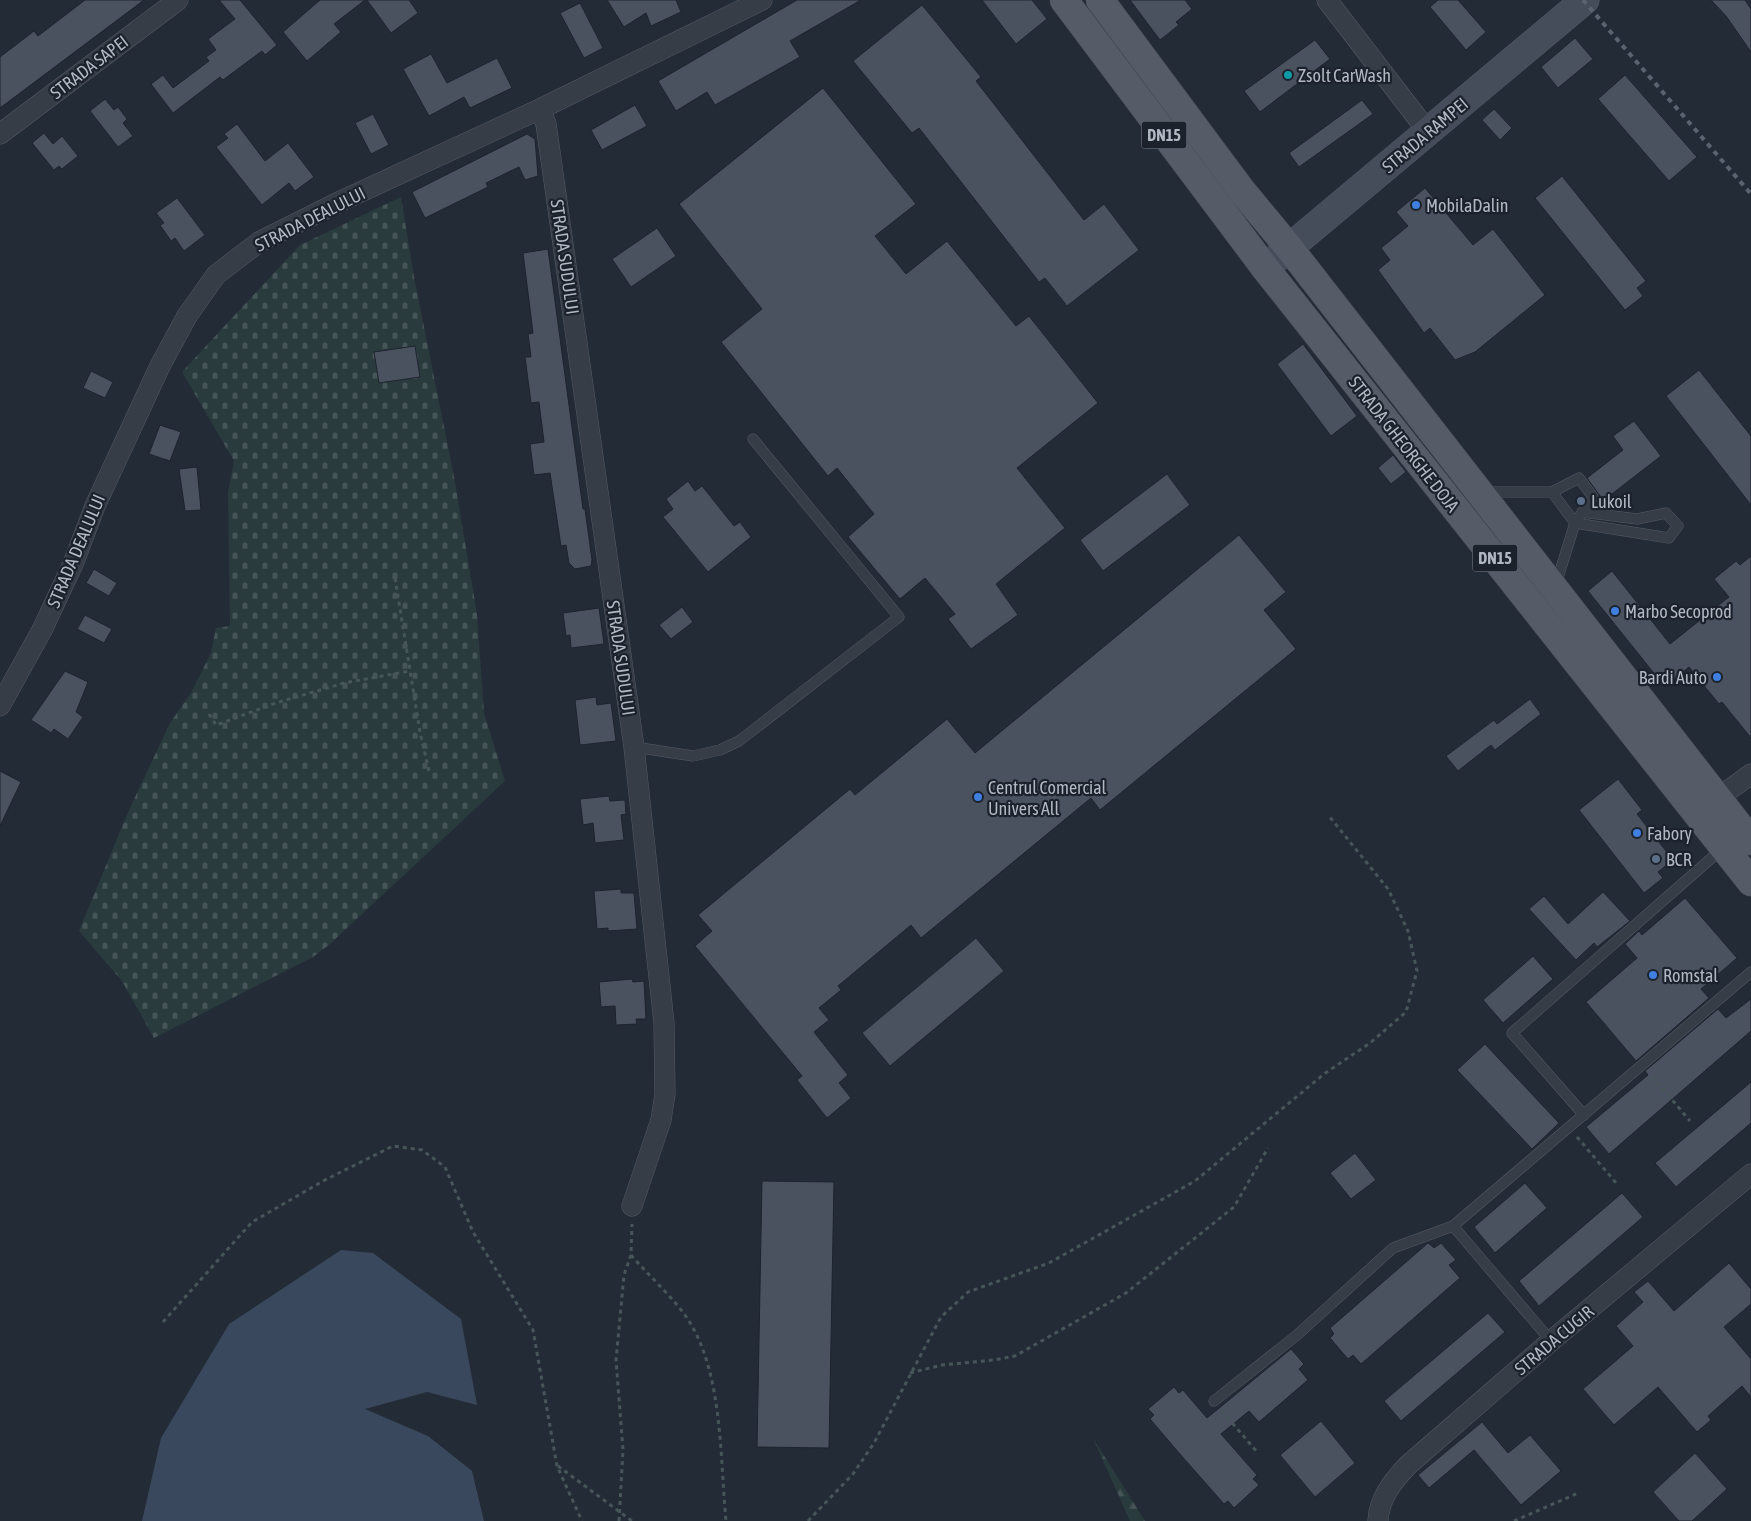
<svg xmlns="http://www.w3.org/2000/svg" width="1751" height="1521" viewBox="0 0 1751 1521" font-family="'Asap Condensed',sans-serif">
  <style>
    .forest { fill: url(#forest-firs) }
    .cemetery { fill: url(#cemetery-stones) }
    .water { fill: #3a485e }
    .building { fill: #4a5260; stroke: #1e242e }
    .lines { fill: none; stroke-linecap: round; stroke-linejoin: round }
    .lane-casing { stroke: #545b65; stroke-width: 11 }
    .street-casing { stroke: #545b65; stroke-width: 21 }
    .secondary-casing { stroke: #545b65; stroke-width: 29 }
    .primary-casing { stroke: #404650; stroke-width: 29 }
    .path { stroke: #475659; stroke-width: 3; stroke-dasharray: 4 4; stroke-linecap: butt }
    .lane { stroke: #373d47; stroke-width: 10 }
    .street { stroke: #373d47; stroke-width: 20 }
    .secondary { stroke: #454c5a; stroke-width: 28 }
    .primary { stroke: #555c67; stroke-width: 28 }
    .rail { stroke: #5b6370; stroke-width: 4; stroke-dasharray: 5 5; stroke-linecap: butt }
    .culture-dot { fill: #0f9aa8; stroke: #1c222c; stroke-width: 2 }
    .shop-dot { fill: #3f7fe0; stroke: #1c222c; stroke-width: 2 }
    .service-dot { fill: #5c6f8a; stroke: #1c222c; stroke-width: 2 }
    .labels { text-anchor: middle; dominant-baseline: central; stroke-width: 4.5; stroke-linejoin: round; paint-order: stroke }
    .shield { fill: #1c222c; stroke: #848b96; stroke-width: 1 }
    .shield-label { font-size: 16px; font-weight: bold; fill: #b1b8c3 }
    .street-label { font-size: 18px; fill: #b1b8c3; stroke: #1c222c }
    .poi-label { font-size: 18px; fill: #b1b8c3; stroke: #1c222c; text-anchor: start }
  </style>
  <defs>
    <pattern id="forest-firs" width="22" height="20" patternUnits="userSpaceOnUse" patternTransform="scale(1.25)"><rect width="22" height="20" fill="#293b3c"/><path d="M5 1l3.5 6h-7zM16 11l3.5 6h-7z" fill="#465557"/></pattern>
    <pattern id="cemetery-stones" width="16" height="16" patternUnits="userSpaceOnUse" patternTransform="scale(1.25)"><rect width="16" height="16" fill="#293b3c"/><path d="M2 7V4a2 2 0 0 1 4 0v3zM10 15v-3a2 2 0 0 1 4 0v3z" fill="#465557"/></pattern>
  </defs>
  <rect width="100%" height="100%" fill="#232b36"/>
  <path class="forest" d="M1093 1438 1145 1521H1130Z"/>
  <path class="cemetery" d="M401 197 414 277 455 482 477 614 484 713 505 781 330 944 313 957 154 1038 122 981 79 931 129 810 170 723 191 693 211 653 216 628 230 626 228 492 234 461 182 372 300 245Z"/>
  <path class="water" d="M341 1250 373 1253 461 1319 477 1405 427 1392 365 1409 428 1436 472 1471 484 1521H142L161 1438 229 1324Z"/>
  <g class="building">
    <path d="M85 0H144L0 108V57L34 31 38 36Z"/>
    <path d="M219 0H240L277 45 265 55 262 51 223 80 220 77 173 113 151 84 163 75 173 88 209 61 206 57 216 50 208 39 235 19Z"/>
    <path d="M320 0H365L334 24 341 32 307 61 283 32Z"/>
    <path d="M367 0H409L418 13 391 33Z"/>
    <path d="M607 0H676L681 12 651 26 646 13 624 27Z"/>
    <path d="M797 0H861L790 41 800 57 715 105 707 92 676 111 658 81Z"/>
    <path d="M982 0H1032L1047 19 1016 44Z"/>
    <path d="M1130 0H1185L1192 9 1176 22 1179 25 1160 40Z"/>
    <path d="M1438 0H1458L1486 32 1466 50 1430 7Z"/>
    <path d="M1711 0H1745L1751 9V52L1726 16Z"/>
    <path d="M580 3 603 48 584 58 560 13Z"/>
    <path d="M922 5 981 77 976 81 1084 220 1104 204 1139 250 1067 306 1045 278 1039 282 919 128 912 133 853 61Z"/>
    <path d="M1575 38 1593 59 1558 88 1541 67Z"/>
    <path d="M1315 40 1330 59 1260 112 1244 91Z"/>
    <path d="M431 54 447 83 497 58 512 88 470 108 464 97 429 116 403 69Z"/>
    <path d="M1625 75 1697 157 1669 181 1598 99Z"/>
    <path d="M823 88 916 204 875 236 906 274 947 241 1016 326 1029 316 1098 403 1017 468 1065 528 996 584 1018 615 971 649 948 619 955 614 925 578 900 599 848 537 874 514 837 468 828 476 721 342 762 309 679 204Z"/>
    <path d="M105 99 114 110 118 107 127 119 123 123 133 136 118 147 90 111Z"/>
    <path d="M1362 100 1373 114 1299 167 1289 153Z"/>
    <path d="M635 105 647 126 602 150 591 130Z"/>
    <path d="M1494 109 1512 128 1500 140 1482 120Z"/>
    <path d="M373 114 389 145 371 154 355 123Z"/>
    <path d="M237 124 265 161 288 143 314 177 295 191 289 183 262 205 216 147 228 138 224 134Z"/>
    <path d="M44 133 53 144 62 136 78 156 62 169 59 166 54 170 32 143Z"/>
    <path d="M527 134 535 139 538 176 525 180 519 167 486 183 488 187 425 218 412 192Z"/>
    <path d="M1562 176 1646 281 1637 288 1643 296 1625 310 1535 198Z"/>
    <path d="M1425 188 1473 245 1493 229 1545 295 1475 352 1455 360 1430 328 1424 333 1378 270 1390 260 1381 248 1408 226 1396 212Z"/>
    <path d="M177 198 205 235 184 251 175 238 171 241 160 225 164 223 156 213Z"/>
    <path d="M657 228 676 256 631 287 612 259Z"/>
    <path d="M548 249 583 509H585L592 560 591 566 575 569 569 563 566 545 561 546 550 473 534 475 530 444 544 442 539 402 531 403 525 357H531L528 334 533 333 523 253Z"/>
    <path d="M1303 344 1357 416 1331 436 1277 364Z"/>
    <path d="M415 346 420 377 379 383 374 352Z"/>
    <path d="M1699 370 1751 436V505L1666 396Z"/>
    <path d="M91 371 113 382 105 398 83 388Z"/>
    <path d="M1634 421 1661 456 1595 507 1600 496 1587 478 1623 450 1613 436Z"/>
    <path d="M160 425 181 432 170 461 149 454Z"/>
    <path d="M1393 455 1406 472 1391 484 1378 468Z"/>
    <path d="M197 467 201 510 185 511 179 469Z"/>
    <path d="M1167 474 1190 505 1103 571 1080 540Z"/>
    <path d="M688 481 695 491 702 486 734 526 740 522 751 537 708 572 663 517 673 509 666 499Z"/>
    <path d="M1239 535 1286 592 1264 610 1296 649 1100 810 1091 798 921 938 911 925 838 986 841 990 819 1008 829 1020 814 1032 848 1075 839 1083 851 1098 827 1118 797 1080 802 1076 695 946 712 931 698 915 850 789 855 795 947 719 975 753Z"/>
    <path d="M1751 556V738L1722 702 1719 704 1689 667 1665 687 1588 591 1612 571 1670 644 1729 597 1714 579 1736 561 1740 565Z"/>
    <path d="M94 569 117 583 109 596 86 583Z"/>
    <path d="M682 607 693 622 671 639 659 625Z"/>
    <path d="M599 608 604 644 571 648 570 635 566 636 563 613Z"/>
    <path d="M85 615 112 629 104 643 77 629Z"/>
    <path d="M65 671 88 682 76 712 83 717 68 739 54 729 51 733 31 720Z"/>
    <path d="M596 697 597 705 611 703 616 741 580 745 575 700Z"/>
    <path d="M1530 699 1541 714 1495 750 1491 745 1458 771 1446 756 1494 720 1497 724Z"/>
    <path d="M0 771 21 782 0 826Z"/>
    <path d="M1618 779 1642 810 1637 814 1673 860 1658 872 1663 878 1644 893 1579 810Z"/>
    <path d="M609 796 610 801 625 800 626 814 621 815 624 840 595 843 593 823 583 825 580 799Z"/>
    <path d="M621 889V893H634L637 929 608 931V928L597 929 594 891Z"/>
    <path d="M1603 892 1630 921 1597 947 1594 943 1576 960 1529 909 1544 896 1568 924Z"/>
    <path d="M1685 898 1737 958 1701 989 1709 998 1636 1061 1586 1002 1637 958 1625 944 1639 931 1642 935Z"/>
    <path d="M976 938 1004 971 890 1066 862 1033Z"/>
    <path d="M1533 956 1553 979 1503 1023 1483 1000Z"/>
    <path d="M632 979 633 982 644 981 646 1019H636L637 1024 616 1025 615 1006 601 1007 599 982Z"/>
    <path d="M1751 999V1031L1609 1154 1586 1127 1648 1075 1645 1071 1718 1009 1726 1018Z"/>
    <path d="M1485 1044 1559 1123 1532 1149 1457 1070Z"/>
    <path d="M1751 1082V1123L1676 1187 1655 1163Z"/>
    <path d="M1355 1153 1376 1180 1351 1199 1330 1173Z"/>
    <path d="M762 1181 834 1182 829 1448 757 1447Z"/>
    <path d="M1525 1183 1547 1208 1495 1253 1474 1227Z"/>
    <path d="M1622 1193 1643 1217 1539 1306 1519 1281Z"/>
    <path d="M1428 1243 1434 1248 1441 1243 1456 1260 1449 1265 1460 1278 1361 1364 1353 1355 1348 1359 1330 1338 1334 1334 1330 1328Z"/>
    <path d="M1729 1263 1751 1289V1304L1724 1327 1751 1359V1397L1742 1386 1708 1416 1711 1420 1697 1432 1658 1387 1614 1425 1583 1389 1633 1346 1616 1326 1643 1302 1634 1292 1648 1281 1674 1311Z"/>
    <path d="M1488 1313 1505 1332 1401 1421 1384 1401Z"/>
    <path d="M1291 1349 1304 1364 1299 1369 1308 1380 1259 1422 1249 1411 1221 1434 1257 1475 1253 1479 1259 1485 1234 1508 1228 1501 1224 1504 1179 1453 1150 1419 1154 1415 1148 1409 1174 1387 1179 1393 1183 1390 1207 1418Z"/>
    <path d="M1321 1421 1355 1463 1315 1497 1280 1455Z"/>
    <path d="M1482 1422 1508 1453 1530 1435 1561 1471 1521 1505 1474 1450 1429 1488 1418 1475Z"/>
    <path d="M1695 1453 1727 1489 1692 1521H1679L1653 1492Z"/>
  </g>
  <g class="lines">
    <g class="lane-casing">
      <g id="lane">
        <path d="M1484 492H1552L1575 523 1556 584"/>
        <path d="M1552 492 1579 478 1593 497 1575 523 1669 538 1678 526 1666 513 1637 519 1582 512"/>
        <path d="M634 747 693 756 720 750 739 741 899 617 753 439"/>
        <path d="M1584 1115 1512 1033 1723 848"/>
        <path d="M1453 1226 1551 1341"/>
        <path d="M1214 1401 1297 1335 1393 1248 1453 1226 1751 972"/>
      </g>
    </g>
    <g class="street-casing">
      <g id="street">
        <path d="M1327 0 1429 133"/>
        <path d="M540 109 546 124 634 747 664 1023 665 1094 661 1120 632 1206"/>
        <path d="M0 134 178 0"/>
        <path d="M0 706 42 630 73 564 95 506 160 366 187 316 216 275 259 242 341 201 540 109 762 0"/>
        <path d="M1718 798 1751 774"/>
        <path d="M1378 1521C1379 1498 1393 1481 1408 1465L1551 1341 1751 1174"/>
      </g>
    </g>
    <g class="secondary-casing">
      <path id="secondary" d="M1265 268 1585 0"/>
    </g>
    <g class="primary-casing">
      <g id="primary">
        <path d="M1064 0 1265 268 1751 882"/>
        <path d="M1100 0 1242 191 1290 249 1751 841"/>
      </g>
    </g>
    <g class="path">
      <path d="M395 578 420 732 429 771"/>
      <path d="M209 714 216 725 276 703 344 683 410 671"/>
      <path d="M1652 1076 1690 1121"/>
      <path d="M1577 1137 1617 1184"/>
      <path d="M631 1255C648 1275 675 1299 689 1321 723 1375 720 1459 726 1521"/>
      <path d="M163 1322 252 1222 323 1181 393 1146 422 1150 445 1167 473 1232 533 1330 557 1466 582 1521"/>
      <path d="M910 1373 942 1365 994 1360 1015 1356 1126 1293 1234 1207 1268 1148"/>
      <path d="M1222 1411 1258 1453"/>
      <path d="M558 1466 632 1521"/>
      <path d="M619 1521 623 1450 616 1360 624 1275 631 1255 632 1224"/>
      <path d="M808 1521 853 1474 874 1443 941 1317 968 1292 1049 1263 1195 1181 1324 1074 1370 1043 1406 1012 1417 971 1408 931 1388 889 1329 816"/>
      <path d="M1514 1521 1576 1494"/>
    </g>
    <use href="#lane" class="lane"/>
    <use href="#street" class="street"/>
    <use href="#secondary" class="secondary"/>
    <use href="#primary" class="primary"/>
    <path class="rail" d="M1583 0 1751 194"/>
  </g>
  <circle class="culture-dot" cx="1288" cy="75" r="5"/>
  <g class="shop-dot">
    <circle cx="1416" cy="205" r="5"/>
    <circle cx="1615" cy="611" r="5"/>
    <circle cx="1717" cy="677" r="5"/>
    <circle cx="978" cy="797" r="5"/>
    <circle cx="1637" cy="833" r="5"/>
    <circle cx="1653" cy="975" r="5"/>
  </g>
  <g class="service-dot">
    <circle cx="1581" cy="501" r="5"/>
    <circle cx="1656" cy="859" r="5"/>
  </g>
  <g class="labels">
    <g class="shield">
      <rect x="1141.5" y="121.5" width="45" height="27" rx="4"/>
      <rect x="1472.5" y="544.5" width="45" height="27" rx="4"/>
    </g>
    <g class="shield-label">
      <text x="1164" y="135">DN15</text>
      <text x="1495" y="558">DN15</text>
    </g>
    <g class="street-label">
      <text transform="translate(89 67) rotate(-37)">STRADA SAPEI</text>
      <text transform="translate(1425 135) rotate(-40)">STRADA RAMPEI</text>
      <text transform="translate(310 219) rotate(-27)">STRADA DEALULUI</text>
      <text transform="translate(565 257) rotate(82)">STRADA SUDULUI</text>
      <text transform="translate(1404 444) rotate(52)">STRADA GHEORGHE DOJA</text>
      <text transform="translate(76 551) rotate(-67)">STRADA DEALULUI</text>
      <text transform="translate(621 658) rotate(82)">STRADA SUDULUI</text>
      <text transform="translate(1554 1340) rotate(-40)">STRADA CUGIR</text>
    </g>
    <g class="poi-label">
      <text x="1298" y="75">Zsolt CarWash</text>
      <text x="1426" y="205">MobilaDalin</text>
      <text x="1591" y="501">Lukoil</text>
      <text x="1625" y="611">Marbo Secoprod</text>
      <text x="1707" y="677" text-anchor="end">Bardi Auto</text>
      <text x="988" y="787">Centrul Comercial<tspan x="988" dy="21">Univers All</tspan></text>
      <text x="1647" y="833">Fabory</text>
      <text x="1666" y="859">BCR</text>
      <text x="1663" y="975">Romstal</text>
    </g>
  </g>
</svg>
